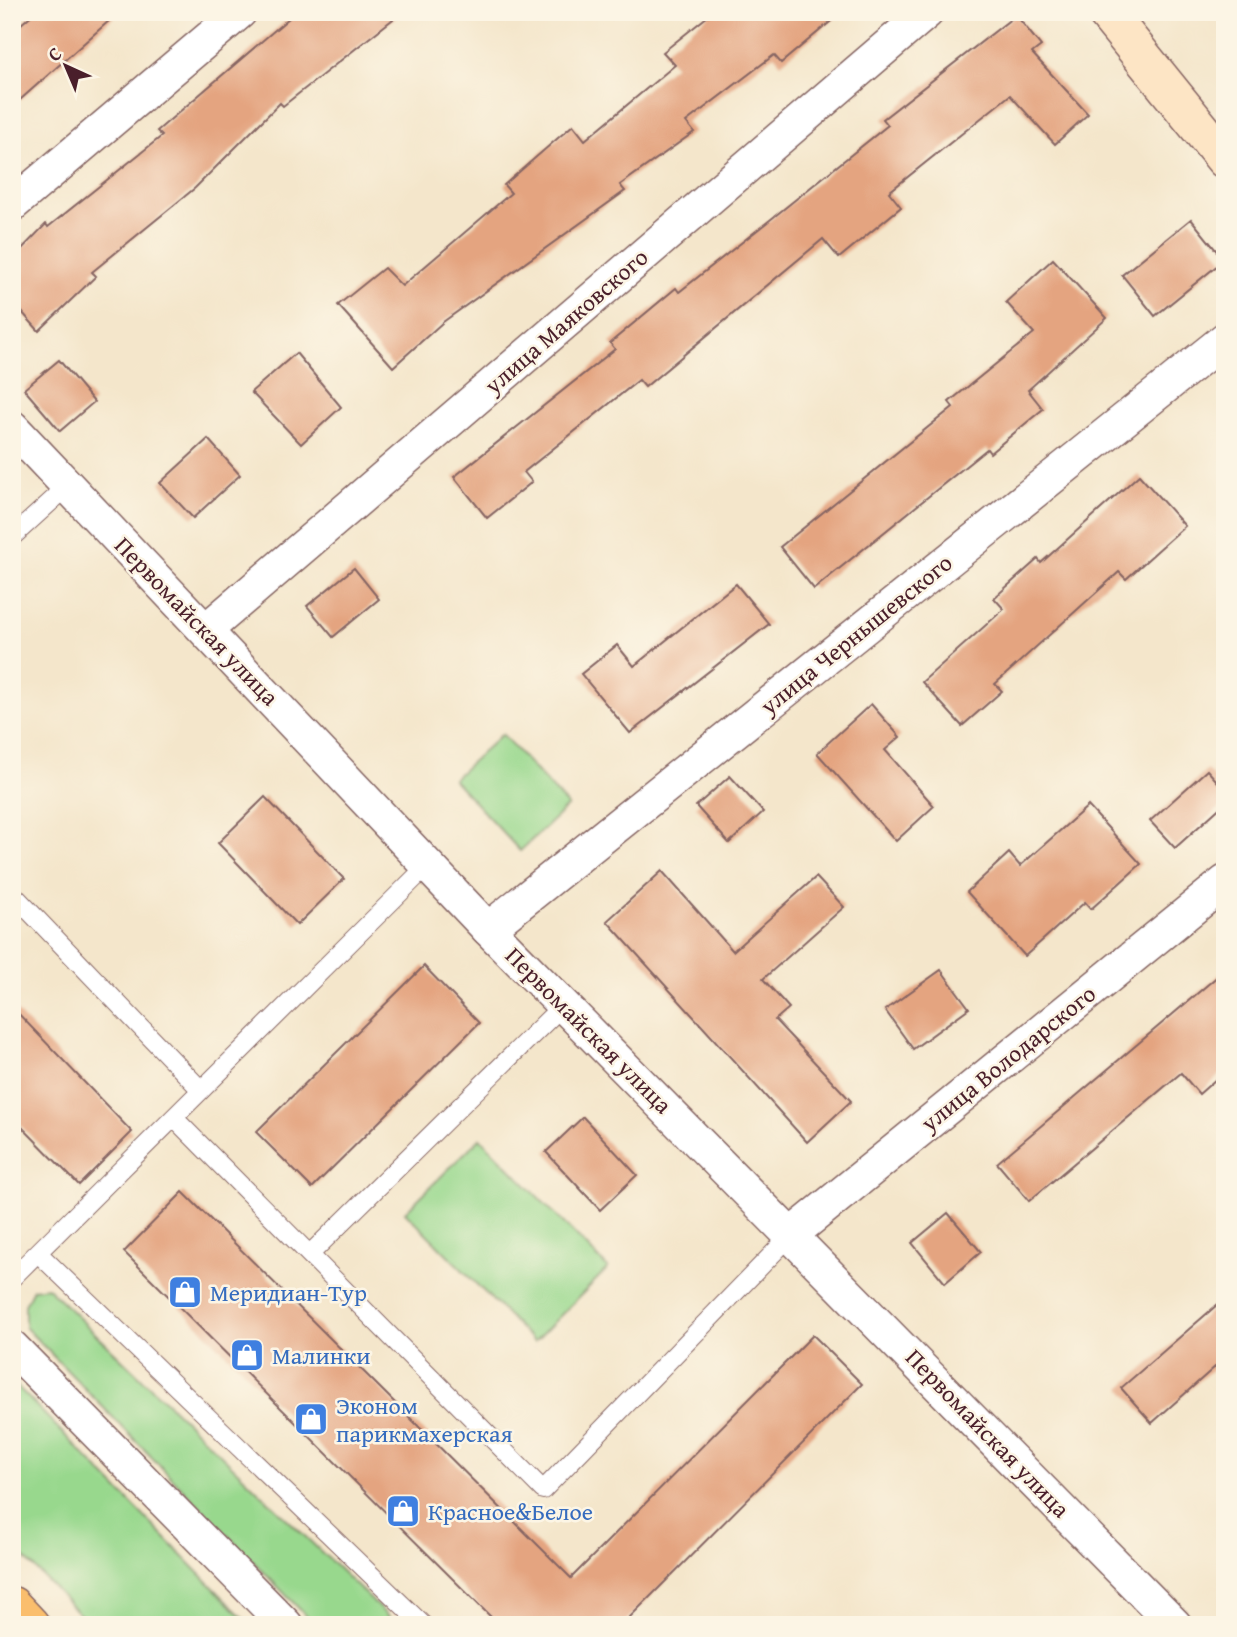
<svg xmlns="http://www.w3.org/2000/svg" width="1237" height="1637" viewBox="0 0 1237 1637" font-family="'Gentium Book Plus',serif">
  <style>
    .green { fill: #98d88d; stroke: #717c5c; stroke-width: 2 }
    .building { fill: #e4a480 }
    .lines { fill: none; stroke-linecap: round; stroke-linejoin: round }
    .lane-casing { stroke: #866563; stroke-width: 20 }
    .street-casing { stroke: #866563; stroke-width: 36 }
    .secondary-casing { stroke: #866563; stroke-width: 41 }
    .primary-casing { stroke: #866563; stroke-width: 41 }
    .lane { stroke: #fff; stroke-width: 18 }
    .street { stroke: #fff; stroke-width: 33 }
    .secondary { stroke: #fde5c5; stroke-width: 38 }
    .primary { stroke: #fabe6d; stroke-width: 38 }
    .labels { text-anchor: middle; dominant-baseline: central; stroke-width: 5; stroke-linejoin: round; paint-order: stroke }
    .street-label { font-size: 24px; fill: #4a1f2b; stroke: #fcf5e5 }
    .shop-label { font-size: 24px; fill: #366cbe; stroke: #fcf5e5; text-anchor: start }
  </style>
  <rect width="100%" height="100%" fill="#fcf5e5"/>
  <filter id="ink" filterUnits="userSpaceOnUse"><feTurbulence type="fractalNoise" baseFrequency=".0143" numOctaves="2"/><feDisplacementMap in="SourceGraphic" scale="14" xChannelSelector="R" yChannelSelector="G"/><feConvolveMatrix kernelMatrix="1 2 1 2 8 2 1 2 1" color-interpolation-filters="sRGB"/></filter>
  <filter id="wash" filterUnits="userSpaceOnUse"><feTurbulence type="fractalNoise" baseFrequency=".00686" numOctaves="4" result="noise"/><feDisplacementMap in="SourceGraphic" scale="28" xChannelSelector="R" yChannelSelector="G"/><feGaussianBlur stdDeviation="1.57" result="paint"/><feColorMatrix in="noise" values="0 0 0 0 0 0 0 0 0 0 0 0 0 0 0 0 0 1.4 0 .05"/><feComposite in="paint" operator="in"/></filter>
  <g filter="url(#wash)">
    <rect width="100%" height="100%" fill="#f4e6cb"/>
    <g class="green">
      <path d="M502 734 568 806 520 851 453 779Z"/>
      <path d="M480 1138 608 1268 534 1342 405 1212Z"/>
      <path d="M47 1287 397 1625H315L25 1327V1305L33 1289Z"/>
      <path d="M12 1381 250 1625H90L12 1545Z"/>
    </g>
    <g id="blocks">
      <g class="building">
        <path d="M35 12H119L12 107V32Z"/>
        <path d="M296 12H402L283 106 280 103 195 188 92 272 96 276 39 331 12 301V259L46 224 48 227 162 136 157 131Z"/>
        <path d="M713 12H842L781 63 774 55 686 122 694 132 620 185 625 191 443 322 393 367 338 305 384 268 402 286 511 193 504 185 573 125 585 140 675 65 663 52Z"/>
        <path d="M1016 15 1041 46 1032 53 1088 114 1055 144 1010 95 889 192 901 207 839 258 823 239 645 387 639 380 524 472 532 482 487 518 454 477 615 349 610 343 676 288 679 292 770 220 888 125 883 119Z"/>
        <path d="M1191 219 1224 260 1155 316 1122 275Z"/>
        <path d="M1053 259 1107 318 1028 390 1043 409 990 453 987 449 814 589 780 547 953 407 949 402 1034 333 1006 302Z"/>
        <path d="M296 353 341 407 301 444 251 392Z"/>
        <path d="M59 360 94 402 60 431 24 389Z"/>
        <path d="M208 439 240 475 193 518 160 483Z"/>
        <path d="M1139 475 1185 526 1126 579 1119 572 995 684 1002 691 962 726 922 682 1004 609 994 598 1038 559 1041 563Z"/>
        <path d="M354 568 379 599 333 637 307 606Z"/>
        <path d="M736 584 769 624 630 733 581 674 617 645 634 666Z"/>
        <path d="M871 704 900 737 885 750 934 806 896 841 817 753Z"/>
        <path d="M1207 770 1225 790V803L1175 848 1150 821Z"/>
        <path d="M730 776 763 812 729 843 696 806Z"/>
        <path d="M265 797 344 879 297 925 218 843Z"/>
        <path d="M1088 806 1141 864 1091 909 1085 902 1025 956 967 892 1009 853 1020 866Z"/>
        <path d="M662 871 733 951 816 877 844 907 763 979 789 1008 775 1020 851 1101 807 1142 607 921Z"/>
        <path d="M424 966 479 1023 312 1188 256 1132Z"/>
        <path d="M941 970 969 1008 913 1049 885 1010Z"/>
        <path d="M1225 970V1071L1199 1094 1181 1073 1029 1201 997 1163Z"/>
        <path d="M12 1007 132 1132 79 1185 12 1117Z"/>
        <path d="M583 1117 637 1175 600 1210 546 1152Z"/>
        <path d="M183 1192 571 1578 813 1335 862 1384 622 1625H499L124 1252Z"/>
        <path d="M948 1213 981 1252 945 1283 912 1243Z"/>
        <path d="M1225 1298V1358L1152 1423 1121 1388Z"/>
      </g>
    </g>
  </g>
  <g filter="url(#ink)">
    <use href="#blocks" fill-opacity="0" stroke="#866563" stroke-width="2"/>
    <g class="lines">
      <g class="lane-casing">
        <g id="lane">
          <path d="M12 537 68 486"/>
          <path d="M12 893 201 1090"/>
          <path d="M174 1118 543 1490 792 1234"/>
          <path d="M38 1253 423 1625"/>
          <path d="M310 1254 564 1004"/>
          <path d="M12 1278 428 865"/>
        </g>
      </g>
      <g class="street-casing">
        <g id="street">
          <path d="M12 205 240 12"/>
          <path d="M12 427 488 929 1175 1625"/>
          <path d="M206 630 927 12"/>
          <path d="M488 929 1225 339"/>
          <path d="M792 1234 1225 882"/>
          <path d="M12 1347 286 1625"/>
        </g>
      </g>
      <g class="secondary-casing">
        <path id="secondary" d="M1106 12 1225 159"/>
      </g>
      <g class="primary-casing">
        <path id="primary" d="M12 1606 30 1625"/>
      </g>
      <use href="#lane" class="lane"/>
      <use href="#street" class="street"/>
      <use href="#secondary" class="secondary"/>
      <use href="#primary" class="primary"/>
    </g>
  </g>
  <defs>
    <g id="shop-square" transform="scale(1.75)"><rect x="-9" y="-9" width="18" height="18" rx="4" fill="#3f7fe0" stroke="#fcf5e5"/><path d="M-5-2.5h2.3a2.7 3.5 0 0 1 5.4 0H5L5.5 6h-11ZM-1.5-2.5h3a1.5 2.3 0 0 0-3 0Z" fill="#fff"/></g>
  </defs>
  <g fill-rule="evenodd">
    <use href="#shop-square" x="185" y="1292"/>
    <use href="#shop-square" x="247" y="1355"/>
    <use href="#shop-square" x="311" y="1419"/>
    <use href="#shop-square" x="403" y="1511"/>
  </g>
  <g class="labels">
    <g class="street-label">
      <text transform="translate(566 321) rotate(-41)">улица Маяковского</text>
      <text transform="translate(197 621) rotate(46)">Первомайская улица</text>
      <text transform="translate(856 634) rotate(-39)">улица Чернышевского</text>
      <text transform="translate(589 1030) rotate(45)">Первомайская улица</text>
      <text transform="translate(1008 1058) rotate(-39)">улица Володарского</text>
      <text transform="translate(988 1433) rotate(46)">Первомайская улица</text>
    </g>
    <g class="shop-label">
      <text x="210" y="1292">Меридиан-Тур</text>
      <text x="272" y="1355">Малинки</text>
      <text x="336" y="1405">Эконом<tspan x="336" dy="28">парикмахерская</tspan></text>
      <text x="428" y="1511">Красное&amp;Белое</text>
    </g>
  </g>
  <rect width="1237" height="1637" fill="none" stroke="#fcf5e5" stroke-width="42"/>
  <g transform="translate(66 66) rotate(316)" stroke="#fcf5e5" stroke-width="5" paint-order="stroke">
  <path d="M0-5L12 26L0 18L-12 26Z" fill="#4a1f2b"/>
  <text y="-10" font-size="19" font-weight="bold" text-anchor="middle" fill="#4a1f2b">С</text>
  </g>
</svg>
